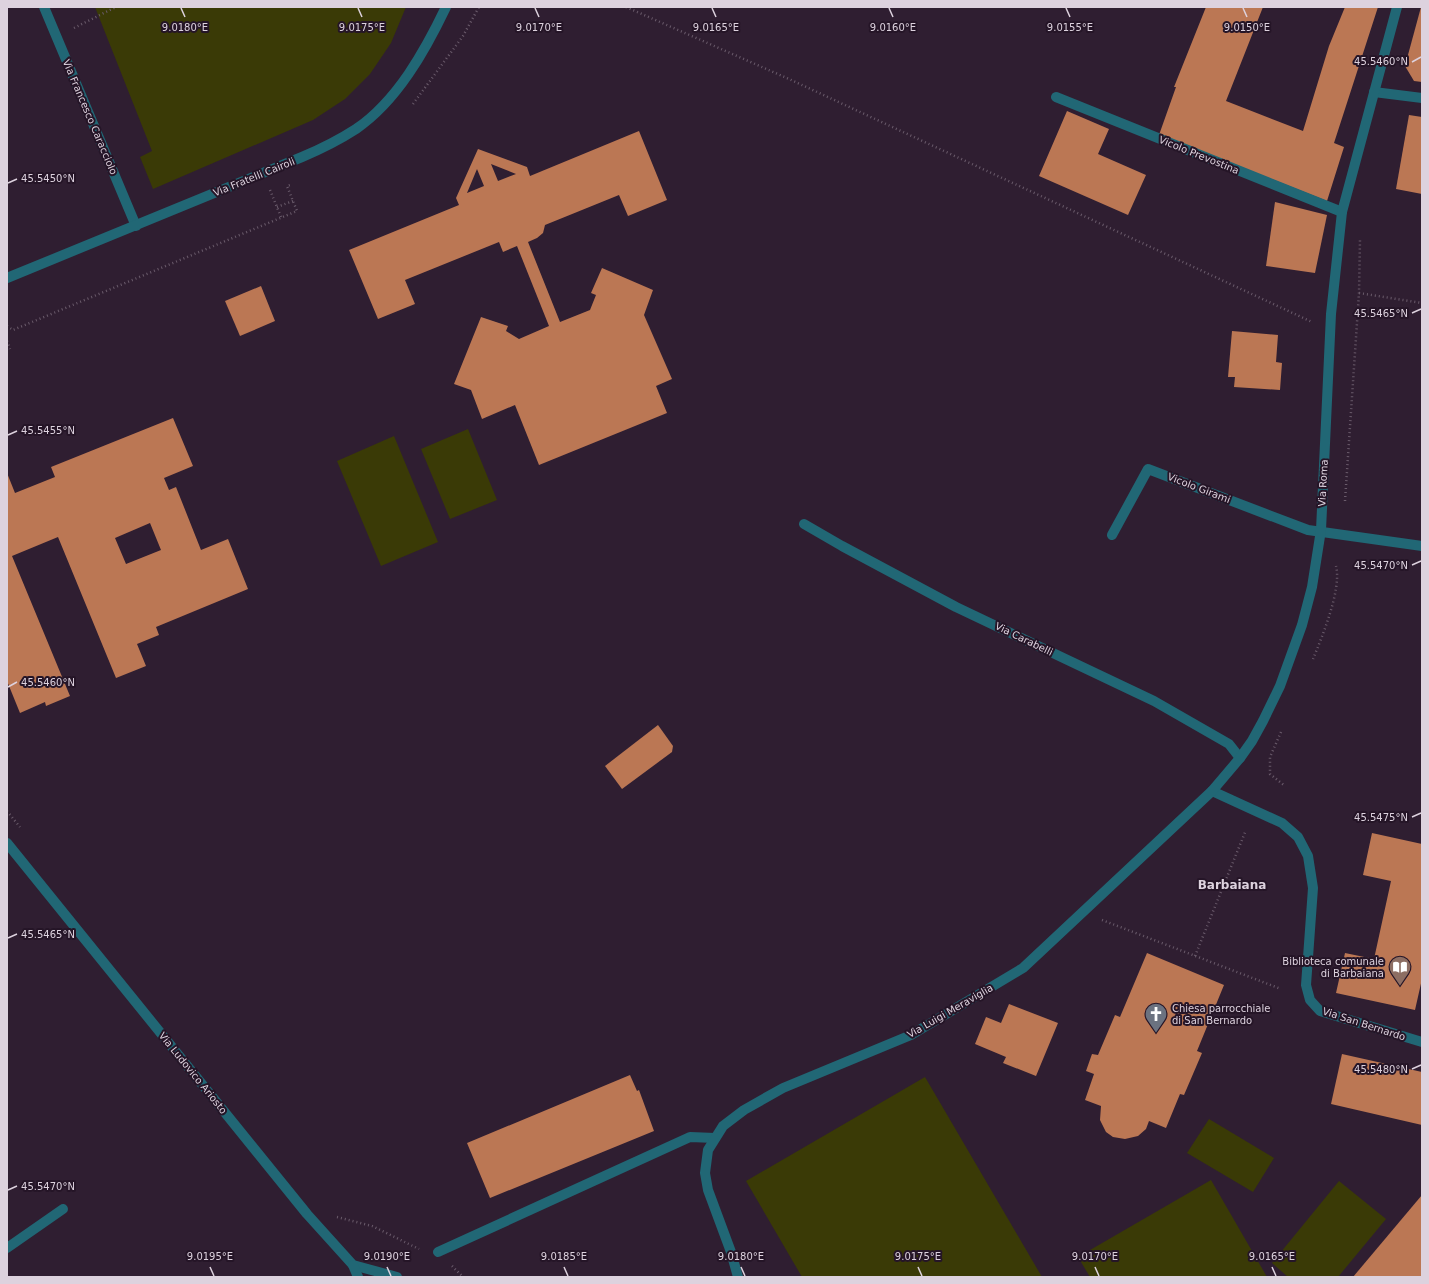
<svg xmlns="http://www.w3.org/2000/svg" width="1429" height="1284" viewBox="0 0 1429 1284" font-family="'DejaVu Sans',sans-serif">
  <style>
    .green { fill: #3a3a06 }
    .building { fill: #bb7754; fill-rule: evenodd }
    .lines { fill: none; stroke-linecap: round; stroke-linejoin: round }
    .path { stroke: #6a5b6b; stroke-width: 2.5; stroke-dasharray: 1 3; stroke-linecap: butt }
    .minor { stroke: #216775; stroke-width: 10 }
    .ticks { fill: none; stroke: #ddd2de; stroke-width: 1.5 }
    .labels { text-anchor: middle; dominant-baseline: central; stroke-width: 4; stroke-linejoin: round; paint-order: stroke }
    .street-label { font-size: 10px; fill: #ddd2de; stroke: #251527 }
    .poi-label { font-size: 10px; fill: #ddd2de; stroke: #251527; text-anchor: end }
    .quarter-label { font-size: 12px; font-weight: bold; fill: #ddd2de; stroke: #251527 }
    .ticks-label { font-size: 10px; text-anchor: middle; fill: #ddd2de; stroke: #251527; stroke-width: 4; stroke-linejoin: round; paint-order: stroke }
  </style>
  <rect width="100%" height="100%" fill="#2f1e31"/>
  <g class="green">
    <path d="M95 7H406L391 43 370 74 345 99 313 120 153 189 140 157 152 151Z"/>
    <path d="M468 429 497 500 450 519 421 449Z"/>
    <path d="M394 436 438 542 381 566 337 461Z"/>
    <path d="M925 1077 1042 1277H802L746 1181Z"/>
    <path d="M1209 1119 1274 1158 1253 1192 1187 1153Z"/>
    <path d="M1211 1180 1267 1277H1090L1078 1257Z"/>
    <path d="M1339 1181 1386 1219 1338 1277H1288L1272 1263Z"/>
  </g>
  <g class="building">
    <path d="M1206 7H1263L1226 101 1303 131 1329 46 1345 7H1378L1334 143 1344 147 1327 201 1159 135 1176 87H1174Z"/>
    <path d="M1421 7H1422V82L1414 81 1405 66Z"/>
    <path d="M1067 111 1109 129 1098 154 1146 175 1128 215 1039 176Z"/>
    <path d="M1409 115 1422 117V194L1396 189Z"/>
    <path d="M639 131 667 200 628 216 619 195 545 225 543 233 537 238 528 242 560 322 590 310 596 295 591 293 602 268 653 290 644 315 672 379 656 386 667 413 539 465 515 405 482 419 471 390 454 384 481 317 508 326 506 331 519 339 549 326 517 246 503 252 499 242 405 280 415 304 378 319 349 250 459 205 456 198 478 149 527 167 530 176ZM491 164 516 174 498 181ZM477 169 484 186 467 193Z"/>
    <path d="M1275 202 1327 215 1315 273 1266 266Z"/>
    <path d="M261 286 275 321 240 336 225 301Z"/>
    <path d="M1232 331 1278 335 1276 362 1282 363 1280 390 1234 387 1235 377H1228Z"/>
    <path d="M173 418 193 466 164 478 169 490 176 487 201 550 228 539 248 589 156 627 159 635 137 644 146 666 116 678 58 537 12 556 70 696 46 706 45 702 20 713 7 681V473L15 493 55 477 51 467ZM150 523 161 550 126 564 115 538Z"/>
    <path d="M658 725 673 746 672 752 622 789 605 766Z"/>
    <path d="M1372 833 1422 844V979L1415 1010 1336 993 1345 953 1374 959 1391 881 1363 875Z"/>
    <path d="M1147 953 1224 985 1197 1051 1202 1053 1184 1095 1180 1094 1166 1128 1149 1121 1146 1129 1138 1136 1125 1139 1113 1137 1106 1132 1100 1120 1101 1106 1085 1100 1094 1074 1086 1071 1092 1054 1098 1055 1115 1015 1120 1017Z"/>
    <path d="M1009 1004 1058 1023 1036 1076 1003 1063 1006 1057 975 1044 986 1017 1001 1023Z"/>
    <path d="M1342 1054 1422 1072V1125L1331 1104Z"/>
    <path d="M630 1075 637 1091 639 1090 654 1131 490 1198 467 1143Z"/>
    <path d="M1422 1195V1277H1353Z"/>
  </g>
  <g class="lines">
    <g class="path">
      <path d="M626 7 789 79 1312 322"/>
      <path d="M74 28 116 7"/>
      <path d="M413 104 463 36 479 7"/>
      <path d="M270 190 281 217"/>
      <path d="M277 207 293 201"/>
      <path d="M1359 293 1422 303"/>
      <path d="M7 326 13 330 297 211 287 186 290 185"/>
      <path d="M7 341 10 349"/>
      <path d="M1345 501 1359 293 1360 240"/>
      <path d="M1313 659C1322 637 1342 589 1336 566"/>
      <path d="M1281 732 1270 757V774L1285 786"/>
      <path d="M7 811 20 827"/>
      <path d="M1102 920 1281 989"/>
      <path d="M1195 956 1246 830"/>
      <path d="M337 1217 372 1226 419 1249"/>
      <path d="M452 1266 463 1277"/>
    </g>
    <g class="minor">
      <path d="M44 7 136 226"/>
      <path d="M1374 92 1422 98"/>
      <path d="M1056 97 1342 212"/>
      <path d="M7 278 302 157C321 149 339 140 356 129 397 101 425 51 446 7"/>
      <path d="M804 524 842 546 956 607 1154 701 1229 744 1240 758"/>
      <path d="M1112 535 1148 469 1308 530 1422 546"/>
      <path d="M1212 791 1282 823 1298 837 1308 856 1313 888 1306 985 1310 1000 1320 1011 1422 1042"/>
      <path d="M7 843 307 1214 353 1265 397 1277"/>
      <path d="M7 1248 63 1209"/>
      <path d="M438 1252 690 1137 715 1138"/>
      <path d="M353 1265 358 1277"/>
      <path d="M738 1277 731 1252 708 1190 705 1173 708 1150 723 1126 744 1110 783 1088 911 1035 1023 968 1212 791 1240 758 1252 741 1263 721 1280 686 1302 625 1312 587 1321 530 1331 314 1342 212 1397 7"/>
    </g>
  </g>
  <path class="ticks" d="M181 8 185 17M358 8 362 17M535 8 539 17M712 8 716 17M889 8 893 17M1066 8 1070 17M1243 8 1247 17M1412 62 1421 57M8 183 17 179M1412 313 1421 309M8 435 17 431M1412 565 1421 561M8 687 17 682M1412 817 1421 813M8 938 17 934M1412 1069 1421 1065M8 1190 17 1186M210 1267 214 1276M387 1267 391 1276M564 1267 568 1276M741 1267 745 1276M918 1267 922 1276M1095 1267 1099 1276M1272 1267 1276 1276"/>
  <defs>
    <g id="library-pin" transform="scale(1.15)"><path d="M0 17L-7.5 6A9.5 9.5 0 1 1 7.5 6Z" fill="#8d6e63" stroke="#251527"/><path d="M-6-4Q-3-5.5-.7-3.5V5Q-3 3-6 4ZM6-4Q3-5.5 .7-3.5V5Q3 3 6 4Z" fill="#fff"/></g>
    <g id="church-pin" transform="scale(1.15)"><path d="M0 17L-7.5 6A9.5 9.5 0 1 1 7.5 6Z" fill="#6b7280" stroke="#251527"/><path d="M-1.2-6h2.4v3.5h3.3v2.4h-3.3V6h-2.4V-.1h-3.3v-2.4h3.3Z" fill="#fff"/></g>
  </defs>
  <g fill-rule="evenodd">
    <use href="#library-pin" x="1400" y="967"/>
    <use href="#church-pin" x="1156" y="1014"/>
  </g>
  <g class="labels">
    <g class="street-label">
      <text transform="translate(90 117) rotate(67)">Via Francesco Caracciolo</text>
      <text transform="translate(1199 155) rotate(22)">Vicolo Prevostina</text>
      <text transform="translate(254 177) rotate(-22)">Via Fratelli Cairoli</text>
      <text transform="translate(1323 483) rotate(-87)">Via Roma</text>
      <text transform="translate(1199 488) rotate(21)">Vicolo Girami</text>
      <text transform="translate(1024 639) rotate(26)">Via Carabelli</text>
      <text transform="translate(950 1011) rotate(-30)">Via Luigi Meraviglia</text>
      <text transform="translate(1364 1024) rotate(18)">Via San Bernardo</text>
      <text transform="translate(193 1073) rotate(51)">Via Ludovico Ariosto</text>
    </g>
    <g class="poi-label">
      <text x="1384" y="961">Biblioteca comunale<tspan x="1384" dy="12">di Barbaiana</tspan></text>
      <text x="1172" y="1008" text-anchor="start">Chiesa parrocchiale<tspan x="1172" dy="12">di San Bernardo</tspan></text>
    </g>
    <g class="quarter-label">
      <text x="1232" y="885">Barbaiana</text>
    </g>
  </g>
  <g class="ticks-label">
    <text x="185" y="31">9.0180°E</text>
    <text x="362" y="31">9.0175°E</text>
    <text x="539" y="31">9.0170°E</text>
    <text x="716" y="31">9.0165°E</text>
    <text x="893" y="31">9.0160°E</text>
    <text x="1070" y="31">9.0155°E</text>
    <text x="1247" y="31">9.0150°E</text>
    <text x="1381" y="65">45.5460°N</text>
    <text x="48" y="182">45.5450°N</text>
    <text x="1381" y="317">45.5465°N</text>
    <text x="48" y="434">45.5455°N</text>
    <text x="1381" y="569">45.5470°N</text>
    <text x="48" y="686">45.5460°N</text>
    <text x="1381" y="821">45.5475°N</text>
    <text x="48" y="938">45.5465°N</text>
    <text x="1381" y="1073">45.5480°N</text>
    <text x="48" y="1190">45.5470°N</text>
    <text x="210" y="1260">9.0195°E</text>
    <text x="387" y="1260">9.0190°E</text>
    <text x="564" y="1260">9.0185°E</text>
    <text x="741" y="1260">9.0180°E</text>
    <text x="918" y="1260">9.0175°E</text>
    <text x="1095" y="1260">9.0170°E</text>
    <text x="1272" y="1260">9.0165°E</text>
  </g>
  <rect width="1429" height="1284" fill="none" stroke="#ddd2de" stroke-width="16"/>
</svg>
